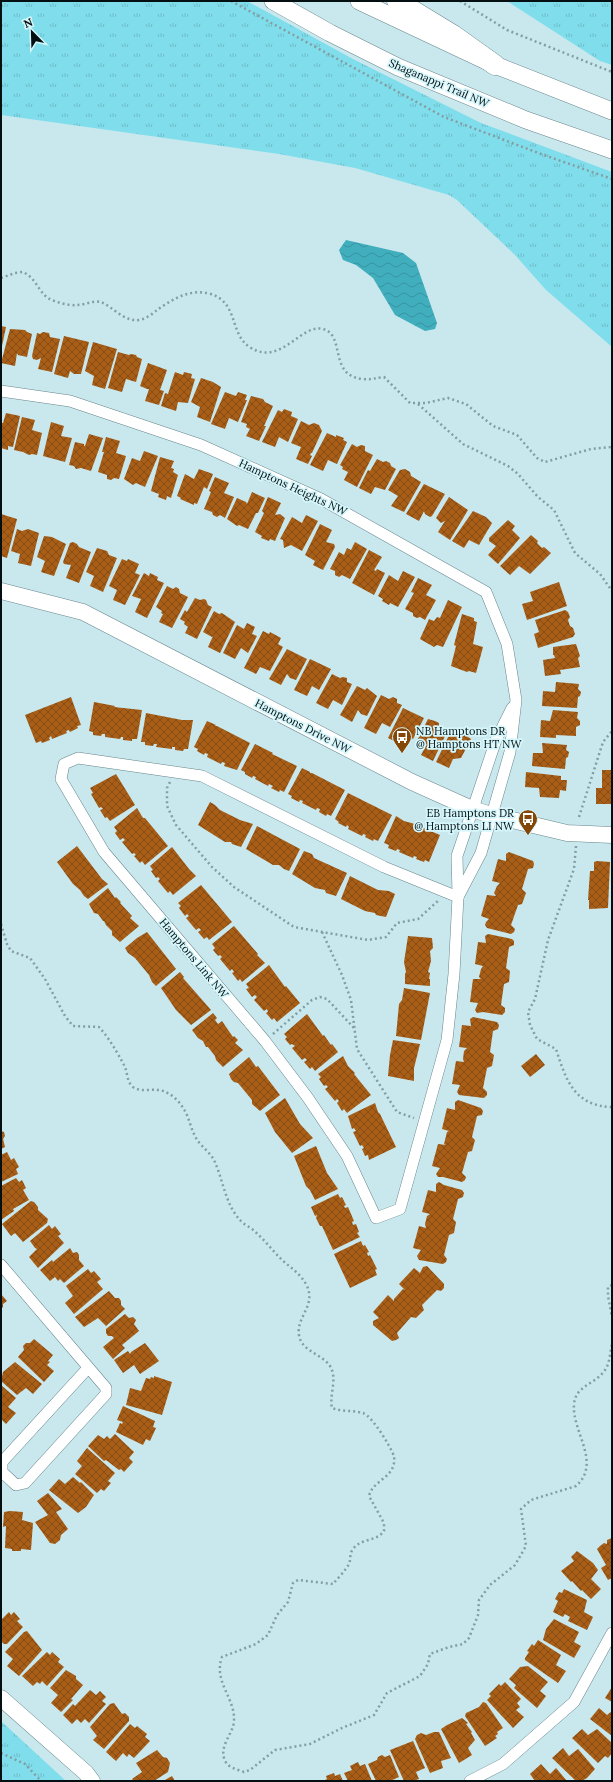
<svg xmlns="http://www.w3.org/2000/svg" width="613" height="1782" viewBox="0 0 613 1782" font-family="Lora,serif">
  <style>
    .park { fill: url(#park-tufts) }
    .water { fill: url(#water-waves) }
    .building { fill: url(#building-cross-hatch) }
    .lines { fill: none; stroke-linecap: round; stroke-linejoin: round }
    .street-casing { stroke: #68868b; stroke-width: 12 }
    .secondary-casing { stroke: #68868b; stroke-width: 17 }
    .primary-casing { stroke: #68868b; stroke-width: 18 }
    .highway-casing { stroke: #68868b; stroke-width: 21 }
    .path { stroke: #849da2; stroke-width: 2.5; stroke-dasharray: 2 3; stroke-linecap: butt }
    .street { stroke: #fff; stroke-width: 11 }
    .secondary { stroke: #fff; stroke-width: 16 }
    .primary { stroke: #fff; stroke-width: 17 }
    .highway { stroke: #fff; stroke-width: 20 }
    .labels { text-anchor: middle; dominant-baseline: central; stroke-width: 3.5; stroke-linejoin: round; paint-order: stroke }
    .street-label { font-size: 11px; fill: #040f11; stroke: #d5f6fb }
    .poi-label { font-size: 11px; fill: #040f11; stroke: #d5f6fb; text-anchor: start }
  </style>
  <defs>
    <pattern id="park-tufts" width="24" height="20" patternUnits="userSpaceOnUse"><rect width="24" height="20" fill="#80deec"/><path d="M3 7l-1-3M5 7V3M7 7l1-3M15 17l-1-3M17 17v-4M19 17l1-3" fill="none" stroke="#6dbdc9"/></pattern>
    <pattern id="water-waves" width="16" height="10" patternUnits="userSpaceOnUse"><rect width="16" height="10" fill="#41aebe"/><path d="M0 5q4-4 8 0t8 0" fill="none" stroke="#3794a2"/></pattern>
    <pattern id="building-cross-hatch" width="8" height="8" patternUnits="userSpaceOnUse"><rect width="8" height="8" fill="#a85e16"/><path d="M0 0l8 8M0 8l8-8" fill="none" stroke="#874c13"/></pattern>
  </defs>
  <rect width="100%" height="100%" fill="#c8e8ee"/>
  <g class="park">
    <path d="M1 1H247L353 59 481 123 612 172V347L546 290 515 255 457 200 449 195 355 168 279 154 1 115Z"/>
    <path d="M507 1H612V65L600 61Z"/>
    <path d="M1 1721 66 1781H1Z"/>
  </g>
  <path class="water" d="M346 240 403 253 416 263 437 323 435 329 425 331 395 315 373 278 356 265 343 260 339 250Z"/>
  <g class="building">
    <path d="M1 326 6 327 2 346H1Z"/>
    <path d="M10 329 25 330 27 332 32 334 27 357 18 355 17 353 15 366 1 363Z"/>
    <path d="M43 332 49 333 50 337 60 339 52 372 38 369 41 358 37 360 33 359 32 356 37 333 40 334Z"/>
    <path d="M64 336 89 342 81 374H74L70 371 68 378 54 374Z"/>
    <path d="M93 342 117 349 105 389 92 385 94 376 85 371Z"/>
    <path d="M118 352 129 355 131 354 136 355 137 357 142 359 136 382 126 379 122 392 108 388Z"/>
    <path d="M148 363 167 370 160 390 164 391 159 405 145 401 149 389H147L140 386Z"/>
    <path d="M175 372 183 375 184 372 192 374 191 378 195 379 188 403 178 402 176 411 161 406 165 393 168 394Z"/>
    <path d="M201 378 213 382 221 387 210 422 197 417 200 407 191 402Z"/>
    <path d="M225 392 236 396 238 392 247 395 245 400H247L238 422 229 418 225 429 211 424Z"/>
    <path d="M251 396 263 399 265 402 273 406 264 426H266L259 441 246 436 250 429 246 427 247 424 241 422Z"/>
    <path d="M284 409 292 412 291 416 298 419 288 442 279 437 275 447 262 442 278 410 282 412Z"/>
    <path d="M6 413 20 416 13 447 8 446V450L1 448V423H3Z"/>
    <path d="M22 417 35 420 32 430 42 433 37 455 32 454 29 455 23 452 14 450Z"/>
    <path d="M301 421 309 425 314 423 319 425 322 431 312 453H311L310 455 312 456 308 464 296 459 301 447 291 443Z"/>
    <path d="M51 422 64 426 61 436 72 438 65 462 43 456Z"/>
    <path d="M327 433 336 437V435L344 438 343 440 347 442 337 464 328 460 323 471 310 465Z"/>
    <path d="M89 434 103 438 91 471 81 468 76 469 74 466 69 465 75 442 84 444V446H85Z"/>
    <path d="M106 437 120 441 116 453 126 456 119 479 114 478 111 480 107 479V475L98 472 104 452H102Z"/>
    <path d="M352 444 357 447 361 445 365 446V451L373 455 357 487 344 480 348 472 342 469 343 467 340 465Z"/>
    <path d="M144 451 158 456 145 487 136 483 133 485 124 479 132 458 140 461Z"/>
    <path d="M160 457 174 461 171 468 174 469 173 472 178 475 171 498 167 496 166 500 158 497 159 494 151 491Z"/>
    <path d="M377 459 383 462 386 461 390 463 391 466 396 469 385 490 375 487 371 494 359 488 368 470 370 471Z"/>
    <path d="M199 469 213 474 207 489 204 487 197 504 194 503V505L180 499 181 498 177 496 185 474 194 479Z"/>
    <path d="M405 469 410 472 411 476 421 482 404 512 391 506 398 496 388 490 400 470Z"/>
    <path d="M215 477 229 483 224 493 234 497 225 518 220 515 217 517 213 515 212 512 204 509 211 492 209 491Z"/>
    <path d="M424 484 445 494 432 516 430 517 425 514 424 511 419 521 406 514Z"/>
    <path d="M252 492 265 498 258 513H256L248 529 239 525 237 526 227 519 237 498 246 502 247 504Z"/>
    <path d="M268 497 281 503 275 515 280 514 285 518 275 541 270 539 269 541 261 538 262 536 255 532 264 513 262 511Z"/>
    <path d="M449 497 468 510 450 540 438 532 445 521 441 523 436 518Z"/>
    <path d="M473 511 486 517 492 523 479 545 469 540 464 548 452 541Z"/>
    <path d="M1 514 17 519 7 558 1 556Z"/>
    <path d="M306 515 318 521 302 551 291 545 284 548 283 540 280 539 292 517 302 523Z"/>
    <path d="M508 520 515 526 512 530 520 538 498 564 488 555 496 546 489 541V538Z"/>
    <path d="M320 524 332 530 326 542 334 544 335 547 323 570 313 565 315 561 305 555Z"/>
    <path d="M17 529 22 531 28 529 39 533 31 566 18 563 20 554 11 551Z"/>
    <path d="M531 535 538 541 537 543 542 548 544 547 551 553 530 574 519 566 510 575 500 566Z"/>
    <path d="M44 536 52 537 66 544 54 576 41 572 45 561 37 557Z"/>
    <path d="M73 542 77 544 79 547 91 552 79 583 66 578 71 565 64 564 63 562 70 543Z"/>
    <path d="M355 542 367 549 350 579 342 575 339 577 335 575V571L330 569 339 552 344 555 347 548 351 550Z"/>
    <path d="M97 548 107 551 109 555 117 558 103 592 90 586 94 576 86 572Z"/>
    <path d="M369 550 382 557 374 570 376 571 377 569 385 573 374 595 352 583Z"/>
    <path d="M122 559 127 561 128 559 139 564 135 573 140 575 125 605 113 600 117 590 109 586Z"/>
    <path d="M403 571 415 577 398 607 390 603 389 605 382 601 383 599 378 596 389 575 398 581Z"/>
    <path d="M144 573 149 576 150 573 158 577 157 580 164 583 147 618 135 612 141 599 132 596Z"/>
    <path d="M418 578 432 585 426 595 436 600 425 620 420 617 417 618 413 616V613L405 609 414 593 411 592Z"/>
    <path d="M559 582 567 606 527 620 522 604 533 601 530 592Z"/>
    <path d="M167 586 173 589 176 587 179 589 180 593 188 597 172 628 159 622 163 614 161 613 162 611 156 607Z"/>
    <path d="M195 598 200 600 204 599 206 600 208 605 212 607 197 639 185 633 188 627 184 624 185 622 180 619 185 610 187 612Z"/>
    <path d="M448 600 462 607 443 647 437 645 434 647 420 639 429 619 434 621 437 617 440 618Z"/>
    <path d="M565 610 568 612 570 617 568 620 570 626 573 628 575 634 573 637 538 648 534 634 539 632 535 620Z"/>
    <path d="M214 611 219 614 222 613 235 622 220 653 208 647 213 636 212 637 203 632Z"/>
    <path d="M462 614 474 618V621L477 622 473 644 483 647 476 673 469 671 467 672 451 666 456 646 454 645Z"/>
    <path d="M247 623 255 627 252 634 257 636 248 653 241 648 235 659 223 653 237 625 244 629Z"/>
    <path d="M263 631 269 634 270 632 281 638 278 644 283 647 270 671 260 667 256 674 244 668Z"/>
    <path d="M576 644 580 656 578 658 580 667 560 670 561 674 545 676 543 660 555 658 554 655H553V647Z"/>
    <path d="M287 649 307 659 296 680 290 678 287 674 281 685 269 679Z"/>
    <path d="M310 659 331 669 319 690 312 686 307 696 294 690Z"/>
    <path d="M332 674 340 678 343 677 347 678V682L352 684 342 705 333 700 328 709 316 703Z"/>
    <path d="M556 682 579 684 578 689 581 692 580 696 578 697 577 708 542 706 543 691 555 692Z"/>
    <path d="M357 686 365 690 367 688 377 696 367 716 361 714 358 710 352 722 340 715Z"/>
    <path d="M381 695 389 699 393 697 397 699V703L402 705 390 727 382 723 376 734 364 728Z"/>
    <path d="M71 697 81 725 77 726 78 728 70 732 69 730 66 731 67 733 52 739 51 736 49 738 50 740 42 743 41 741 36 743 25 715Z"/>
    <path d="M94 702 115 706 114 707 142 710 137 739H132V741L123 740V737H121L120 739 105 737V734H102L101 736 93 735V732L89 731Z"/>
    <path d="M403 708 424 718 413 739 408 737 406 740 403 739 400 744 388 738Z"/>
    <path d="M553 710 578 712 577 718 580 721V725L576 727V736L556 735V738L540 737 541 720 550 721Z"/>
    <path d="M146 713 182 720H193L188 749H184L183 751 175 750V747H172V749L156 747 157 744H154L153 746 145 745V742H141Z"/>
    <path d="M428 719 435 721 439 723V726L448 730 433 761 421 755 427 744 425 745 417 741Z"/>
    <path d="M207 721 216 725 215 726H217L250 743 237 770 224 766 225 763 222 762 221 764 207 757 208 754 205 753 204 755 197 751 198 749 194 747Z"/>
    <path d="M452 729 460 733 462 730 469 734 468 737 471 739 461 758 453 759 449 768 436 762Z"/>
    <path d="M542 743 567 745 566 750 569 752 568 757 566 758 565 769 532 766 533 753H543Z"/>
    <path d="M255 744 273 753 272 754 297 766 284 792 280 790 279 792 271 788 273 786 269 784 268 786 255 779 256 777 253 776 252 778 245 774V772L241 770Z"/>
    <path d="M302 768 310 772V773H312L345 790 331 816 327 814 326 816 319 812 320 809 317 808 316 810 302 803 303 801 300 800 299 802 291 798 292 796 288 794Z"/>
    <path d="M602 770H612V804H596V788H602Z"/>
    <path d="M526 772 561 776V780H567L566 791 560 790 559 798 540 797 539 788 525 787Z"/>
    <path d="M116 774 135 805 110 821 107 817 105 818 100 810 103 809 101 807 99 808 91 794 93 793 90 788Z"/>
    <path d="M348 793 392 815 378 841 374 839 373 841 365 837 366 835 363 834 362 836 348 829 349 827 347 825 346 827 338 823 339 822 335 819Z"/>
    <path d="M210 802 215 805 220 810 240 820 253 824 241 847 232 844 231 842H225L198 825Z"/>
    <path d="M137 808 143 818H145L168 846 145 865 142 861 140 863 134 856 136 855 134 853 132 854 122 842 125 840 123 838 120 840 115 833 117 831 114 827Z"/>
    <path d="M396 816 404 821 415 824 414 826 421 827 440 835 429 862 425 860 424 862 416 859 417 857 414 856 413 858 399 852 400 850 397 849 396 851 388 848 389 845 384 843Z"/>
    <path d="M257 826 300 849 289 871 284 869 279 865H273L246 849Z"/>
    <path d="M77 846 102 879 108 884 88 899 84 896 80 890 73 884 57 862Z"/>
    <path d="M172 847 189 869 196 876 173 895 170 891 168 893 158 881 160 879 158 877 156 878 151 871 153 870 150 866Z"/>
    <path d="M304 851 312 854 314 858 347 873 336 896 326 893 325 890 315 888 292 874Z"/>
    <path d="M509 852 533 861 534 864 533 868 528 869 522 889 526 893 522 904 518 905 511 925 515 929 514 932 511 934 487 928 485 925 486 922 489 919 481 916 487 895 496 896 494 893 497 886 500 883 492 881 498 859 506 861V854Z"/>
    <path d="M597 861 610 862 608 908 589 909V900H588L590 871H594V862Z"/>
    <path d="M350 876 378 890 389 891 395 894 386 917 376 915 375 913 365 911 341 899Z"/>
    <path d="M201 885 232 922 209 940 207 937 204 939 198 932 201 930 199 928 196 930 186 918 189 916 187 914 185 916 179 908 181 906 178 903Z"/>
    <path d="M108 888 115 898 116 897 121 902 120 903 132 916 130 918 139 926 120 942 112 935V931L106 925 104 921H103L98 914 94 913 89 904Z"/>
    <path d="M234 926 258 954 257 955 265 963 242 982 240 979 238 981 232 973 234 972 232 969 230 971 220 959 222 957 220 955 218 956 213 950 215 948 212 944Z"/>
    <path d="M147 932 176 969 156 986 152 982 149 975 135 958 128 953 125 948 137 938Z"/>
    <path d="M488 934 512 939 514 941V945L509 947 506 968 510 971 509 982 504 984 501 1005 505 1008V1012L502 1015 483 1012 477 1013 475 1010 478 1003 470 1002 473 979H481L479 977 481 969 483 966 475 964 478 942 486 943 485 936Z"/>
    <path d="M408 936 432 938 433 948 430 951 431 961 428 972 430 973 429 979H430V986L405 984V974L406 972 404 962Z"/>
    <path d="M269 965 285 987 286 986 300 1003 277 1022 274 1018 272 1020 266 1013 268 1012 267 1009 264 1011 254 1000 257 997 255 995 252 997 246 989 249 988 246 984Z"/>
    <path d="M180 972 184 977 183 978 211 1010 191 1025 176 1010 161 988Z"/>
    <path d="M404 988 430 993 421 1040 396 1036 399 1004 402 1000Z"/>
    <path d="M213 1013 217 1018 215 1020 218 1024 222 1021 233 1037 234 1036 238 1040 235 1043 243 1050 223 1067 216 1060 215 1056 208 1047H206L203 1041 198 1038 192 1030Z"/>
    <path d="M307 1014 323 1036 324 1035 331 1045 332 1044 338 1052 315 1071 312 1067 310 1069 304 1062 307 1060 305 1058 302 1060 292 1048 295 1046 292 1044 290 1045 285 1039 287 1037 284 1034Z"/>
    <path d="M473 1017 497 1022 499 1025 498 1029 493 1031 490 1052 494 1055 492 1066 487 1068 483 1088 487 1092V1095L484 1098 459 1095 457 1092 460 1085 452 1084 456 1061 464 1062 463 1059 464 1051 467 1048 459 1047 462 1025 471 1026 470 1019Z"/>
    <path d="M393 1040 420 1044 414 1068V1081L388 1076 390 1055Z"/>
    <path d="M536 1054 545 1065 530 1077 521 1066Z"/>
    <path d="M343 1056 348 1066 355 1073 354 1074 371 1095 347 1113 344 1109 342 1111 337 1103 339 1101 337 1099 335 1101 325 1089 328 1087 326 1085 324 1086 319 1079 321 1077 318 1074Z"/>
    <path d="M249 1057 256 1067 258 1066 280 1095 260 1111 252 1104V1100L238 1083 234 1082 231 1079 229 1074Z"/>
    <path d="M285 1098 300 1124 313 1138 292 1153 275 1132 265 1113Z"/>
    <path d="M458 1100 481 1108 483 1111 482 1115 477 1116 472 1137 475 1140 472 1151 468 1152 462 1173 466 1177 465 1180 462 1182 443 1177H438L436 1174 440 1168 432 1166 438 1144 446 1145 444 1144 447 1132 449 1131 442 1129 447 1108 455 1110V1102Z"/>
    <path d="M375 1103 378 1112 380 1114 396 1147 369 1160 368 1155 365 1156 362 1149 364 1148 362 1145 360 1146 353 1132 356 1131 354 1128 352 1129 348 1116Z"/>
    <path d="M1 1131 4 1132 5 1136 3 1139 5 1147 1 1149Z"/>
    <path d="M316 1146 327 1173 338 1189 315 1200 310 1190 306 1186 294 1156Z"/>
    <path d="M7 1152 11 1160 14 1158 19 1167 16 1169 18 1174 1 1182V1155Z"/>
    <path d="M16 1178 19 1182 22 1180 26 1188 23 1190 29 1200 13 1209 14 1211 1 1220V1186Z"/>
    <path d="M439 1182 444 1185 462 1190 464 1193 463 1197 458 1199 453 1219 456 1222 454 1233 449 1235 444 1255 447 1259 446 1262 443 1264 419 1260 417 1256 421 1250 413 1248 419 1226 426 1228 425 1224 427 1216 430 1214 422 1212 428 1190 436 1192V1184Z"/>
    <path d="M338 1194 340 1198 342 1197 346 1205 344 1206 345 1208 348 1207 354 1221 352 1222 353 1225 356 1224 359 1232 357 1233 360 1237 333 1250 322 1226H320L316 1218 317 1215 315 1216 311 1207Z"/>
    <path d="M31 1201 34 1202 38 1207V1210L48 1219 47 1223 23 1242 15 1233 11 1236 2 1224Z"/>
    <path d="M49 1225 52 1229 55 1226 61 1234 58 1236 64 1243 38 1268 29 1257 37 1249 35 1248 30 1241Z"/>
    <path d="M361 1241 363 1246 365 1245 369 1252 367 1253 368 1256 370 1255 377 1269 375 1270 377 1275 350 1288 334 1254Z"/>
    <path d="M70 1248 73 1253 77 1252 79 1255V1260L84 1266 64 1283 60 1279 58 1281 55 1277 50 1281 40 1270 52 1260 53 1262Z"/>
    <path d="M427 1266 444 1284V1288L441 1291 437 1290 422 1305 424 1310 416 1318 411 1317 397 1333 399 1338 396 1340 392 1341 373 1325V1321L379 1318 373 1312 388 1295 394 1301V1299L403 1289 405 1290 399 1284 414 1268 420 1273 423 1267Z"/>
    <path d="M88 1269 91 1273 94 1271 101 1279 97 1282 103 1289 74 1314 65 1303 73 1296 66 1286Z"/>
    <path d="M109 1291 115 1298H119L121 1301V1305L125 1309 106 1326 98 1318 84 1327 75 1317Z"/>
    <path d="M1 1294 7 1301 3 1304V1307L1 1309Z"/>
    <path d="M125 1314 129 1318 133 1317 136 1320 134 1324 139 1331 122 1345 125 1348 113 1359 103 1347 114 1338 112 1336H108L106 1333V1329Z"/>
    <path d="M34 1339 53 1355 48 1361 50 1362 47 1365 54 1371 44 1382 18 1357 24 1350 23 1346 26 1343H30Z"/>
    <path d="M145 1343 159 1361 140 1374 134 1365 123 1373 114 1360 128 1351 130 1354 131 1352Z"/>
    <path d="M15 1362 42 1384 33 1394 26 1388 17 1395 1 1381 3 1372Z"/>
    <path d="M154 1376 172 1382 162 1415 126 1405 130 1388 141 1391 146 1378 150 1379 151 1377 154 1378Z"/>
    <path d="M1 1385 16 1398 8 1407 16 1413 6 1424 1 1419Z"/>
    <path d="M123 1406 155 1421 153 1427 156 1428 150 1441 146 1439 143 1445 116 1432 120 1423 122 1424 123 1422 117 1420Z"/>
    <path d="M115 1434 134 1452 129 1458 133 1462 124 1472 121 1469 119 1470 106 1460 104 1461 88 1446 98 1435 104 1439 107 1436 110 1439Z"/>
    <path d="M87 1448 115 1473 108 1481 111 1483 104 1491 101 1489 97 1493 75 1474 82 1466 77 1461Z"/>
    <path d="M73 1477 80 1483 81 1482 94 1495 86 1507 78 1513 49 1490 59 1479 65 1484Z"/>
    <path d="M48 1493 62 1509 56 1512 68 1529 61 1535 60 1540 55 1544 50 1543 35 1522 48 1515 37 1501Z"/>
    <path d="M10 1511 23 1512 22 1520 33 1523 31 1550 21 1549V1551H12V1549L5 1548 6 1526 3 1527 4 1512Z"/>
    <path d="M612 1538V1578L608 1580 601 1568 606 1565 597 1549 600 1546 604 1543 607 1544V1540Z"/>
    <path d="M577 1551 593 1563 598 1570 591 1579 601 1589 591 1599 582 1590 581 1591 572 1581 571 1582 561 1571 574 1561 571 1557Z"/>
    <path d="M564 1589 587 1600 584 1612 593 1617 587 1630 568 1621 570 1617 565 1614 563 1617 553 1612 558 1601 555 1599 559 1592 562 1593Z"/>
    <path d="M9 1612 11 1615 14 1612 20 1619 17 1621 23 1627 7 1644H4L1 1641V1620Z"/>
    <path d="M554 1619 579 1632 574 1642 581 1646 574 1658 543 1640 546 1629Z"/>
    <path d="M27 1631 42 1650 19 1676 7 1666 13 1659 5 1652 24 1632Z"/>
    <path d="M538 1640 561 1655 556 1665 566 1671 558 1683 525 1660V1658L529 1652 527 1651 532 1644 534 1646Z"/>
    <path d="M47 1652 50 1655 52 1652 60 1659 58 1662 64 1667 47 1686 42 1681 40 1684 37 1682 33 1686 22 1676Z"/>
    <path d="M528 1666 548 1682 540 1691 546 1696 537 1708 514 1688 516 1685 509 1679 520 1667Z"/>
    <path d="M66 1670 76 1676V1679L83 1685 71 1699 73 1700 61 1712 51 1703 58 1695 50 1688Z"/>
    <path d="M505 1682 521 1699 517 1703 520 1707 516 1710 524 1717 513 1728 487 1700 491 1696 489 1694 499 1684 501 1686Z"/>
    <path d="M612 1687V1702L605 1698Z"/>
    <path d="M90 1690 96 1695 100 1691 106 1697 102 1701 106 1704 89 1723 85 1719 81 1723 77 1719 72 1724 63 1715 73 1704 75 1706Z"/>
    <path d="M483 1702 486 1703 503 1728 497 1732 498 1734 495 1736 497 1738 485 1746 465 1716 466 1713 479 1707Z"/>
    <path d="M114 1703 122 1714 125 1713 129 1717V1721L104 1749 93 1740 97 1736 90 1727 110 1704Z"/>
    <path d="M599 1708 607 1715 612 1711V1736L590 1719Z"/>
    <path d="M462 1718 468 1723 466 1724 472 1732 471 1733 475 1740 468 1748 472 1755 459 1763 441 1729 447 1725Z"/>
    <path d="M130 1724 135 1728 137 1726 147 1734 145 1737 150 1741 134 1758 129 1754 127 1757 123 1753 116 1761 106 1752Z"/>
    <path d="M582 1729 588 1735 597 1729 612 1743V1753L608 1758 605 1756 598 1763 572 1738Z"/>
    <path d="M434 1732H439L451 1758 441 1761 443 1768 430 1773 415 1739 417 1735 421 1733 426 1735Z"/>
    <path d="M413 1741 425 1768 416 1772 419 1779 413 1781H404L390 1750Z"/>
    <path d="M563 1748 569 1756 578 1749 595 1769 587 1778 582 1781H576L552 1758Z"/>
    <path d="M157 1750 163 1757 167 1758 170 1763 168 1772 154 1781H134L132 1779 142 1772 136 1763Z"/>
    <path d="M382 1755 385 1757 390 1755 399 1777 390 1781H376L368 1764 377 1760 378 1757Z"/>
    <path d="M358 1762 360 1766 365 1764 372 1781H348L344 1773 352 1770 350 1766Z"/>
    <path d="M541 1764 550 1774 556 1768 567 1781H535L530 1774Z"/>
    <path d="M334 1773 335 1776 340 1774 343 1781H323L327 1779 326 1776Z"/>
    <path d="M172 1776 175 1781H163Z"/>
  </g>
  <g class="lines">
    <g class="street-casing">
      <g id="street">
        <path d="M1 391 70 401 201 445 321 499 486 592 507 644 516 700 510 752 481 853 458 897"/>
        <path d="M78 758 202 776 384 867 458 897 454 974 447 1040 400 1209 376 1218 347 1156 308 1098 265 1041 104 852 61 779 64 764Z"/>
        <path d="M458 895 457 856 496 740 512 708"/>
        <path d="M1 1265 106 1388V1394L25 1483 16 1485 2 1472V1462L88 1368"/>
        <path d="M470 1781 503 1764 574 1702 612 1633"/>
      </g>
    </g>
    <g class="secondary-casing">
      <g id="secondary">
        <path d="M1 591 83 612 412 782 472 809 491 815 567 833 612 835"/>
        <path d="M1 1698 86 1773 92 1781"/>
      </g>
    </g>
    <g class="primary-casing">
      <g id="primary">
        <path d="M273 1 330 33 398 67 526 120 612 150"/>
        <path d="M359 1 495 65 612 111"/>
      </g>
    </g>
    <g class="highway-casing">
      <path id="highway" d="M397 1 453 35 495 65"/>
    </g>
    <g class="path">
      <path d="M231 1 444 117 541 154 612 179"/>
      <path d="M460 1 507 30 612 72"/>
      <path d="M1 278 15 273 23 272C36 278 38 291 48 298 55 302 68 306 77 305 85 305 93 300 101 302 113 307 124 322 139 320 146 319 152 314 157 310 173 299 190 288 211 294 239 303 229 335 251 348 282 366 301 323 323 329 346 335 328 376 363 379 370 380 376 378 384 377L410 403H426L448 398 466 404 493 426 517 435 537 458 545 462 591 449 612 447"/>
      <path d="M418 404 463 444 508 466 518 474 538 497 554 510 575 553 600 574 612 591"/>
      <path d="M170 782 167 788V806L176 825 212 867 234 887 294 927 368 940 386 937 397 923 418 919 439 900"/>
      <path d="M579 817 603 742 612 731"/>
      <path d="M576 846 574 869 548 940 535 999 528 1012 530 1025 537 1039 556 1049C566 1080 574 1106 612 1107"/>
      <path d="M1 924 7 944 11 951 30 958 45 979 65 1016 73 1026 99 1027C109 1038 117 1052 124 1065 128 1072 126 1081 133 1087 140 1092 149 1089 157 1090 167 1090 178 1099 183 1108 189 1116 190 1127 195 1136 199 1145 209 1151 214 1160 223 1179 225 1204 240 1220 243 1224 248 1226 252 1229 263 1238 272 1250 282 1260 291 1268 301 1274 307 1286 316 1306 296 1317 299 1335 301 1351 322 1354 330 1366 338 1379 329 1394 332 1408 342 1412 353 1410 363 1413 373 1417 390 1446 394 1456 397 1478 373 1479 369 1496L384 1523V1531C376 1542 361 1538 353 1549 349 1554 351 1560 349 1564 345 1571 338 1578 333 1584L298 1580 293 1583 288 1602 277 1615 268 1635 256 1644 222 1657C213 1681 235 1698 234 1720 234 1733 220 1744 224 1758 226 1767 236 1769 244 1772L250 1770 275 1750 310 1744 342 1728 374 1715 387 1693 420 1676 428 1664 430 1654 449 1647 463 1644 469 1638 478 1615 479 1600 490 1585 515 1565 526 1546 521 1509 531 1500 576 1486C602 1463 572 1432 574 1405 575 1385 595 1385 605 1370 610 1363 610 1352 612 1344"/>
      <path d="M322 932 342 975 351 1000 357 1049 397 1112 414 1118"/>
      <path d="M273 1034 312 1000 320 997 327 999 354 1028"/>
      <path d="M612 1285 608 1287V1296L612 1317"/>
      <path d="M1 1753 25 1764 41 1781"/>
    </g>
    <use href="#street" class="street"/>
    <use href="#secondary" class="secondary"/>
    <use href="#primary" class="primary"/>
    <use href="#highway" class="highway"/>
  </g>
  <defs>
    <g id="bus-pin" transform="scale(1)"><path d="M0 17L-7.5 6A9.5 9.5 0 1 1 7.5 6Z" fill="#854707" stroke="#d5f6fb"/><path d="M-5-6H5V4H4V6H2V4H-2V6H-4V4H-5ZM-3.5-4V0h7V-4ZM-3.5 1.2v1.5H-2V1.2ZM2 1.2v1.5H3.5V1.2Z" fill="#fff"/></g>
  </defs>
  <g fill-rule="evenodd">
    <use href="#bus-pin" x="402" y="737"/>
    <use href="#bus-pin" x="528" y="819"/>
  </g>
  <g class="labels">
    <g class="street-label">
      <text transform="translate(439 83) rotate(23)">Shaganappi Trail NW</text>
      <text transform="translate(293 487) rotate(25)">Hamptons Heights NW</text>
      <text transform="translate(303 726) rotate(27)">Hamptons Drive NW</text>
      <text transform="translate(194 958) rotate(50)">Hamptons Link NW</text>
    </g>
    <g class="poi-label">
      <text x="416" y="731">NB Hamptons DR<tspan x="416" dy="13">@ Hamptons HT NW</tspan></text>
      <text x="514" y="813" text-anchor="end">EB Hamptons DR<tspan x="514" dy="13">@ Hamptons LI NW</tspan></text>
    </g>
  </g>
  <rect width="613" height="1782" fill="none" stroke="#040f11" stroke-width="4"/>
  <g transform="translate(32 32) rotate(337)" stroke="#d5f6fb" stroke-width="3" paint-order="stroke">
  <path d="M0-3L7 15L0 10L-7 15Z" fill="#040f11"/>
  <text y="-6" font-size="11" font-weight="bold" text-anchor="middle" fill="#040f11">N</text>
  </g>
</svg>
